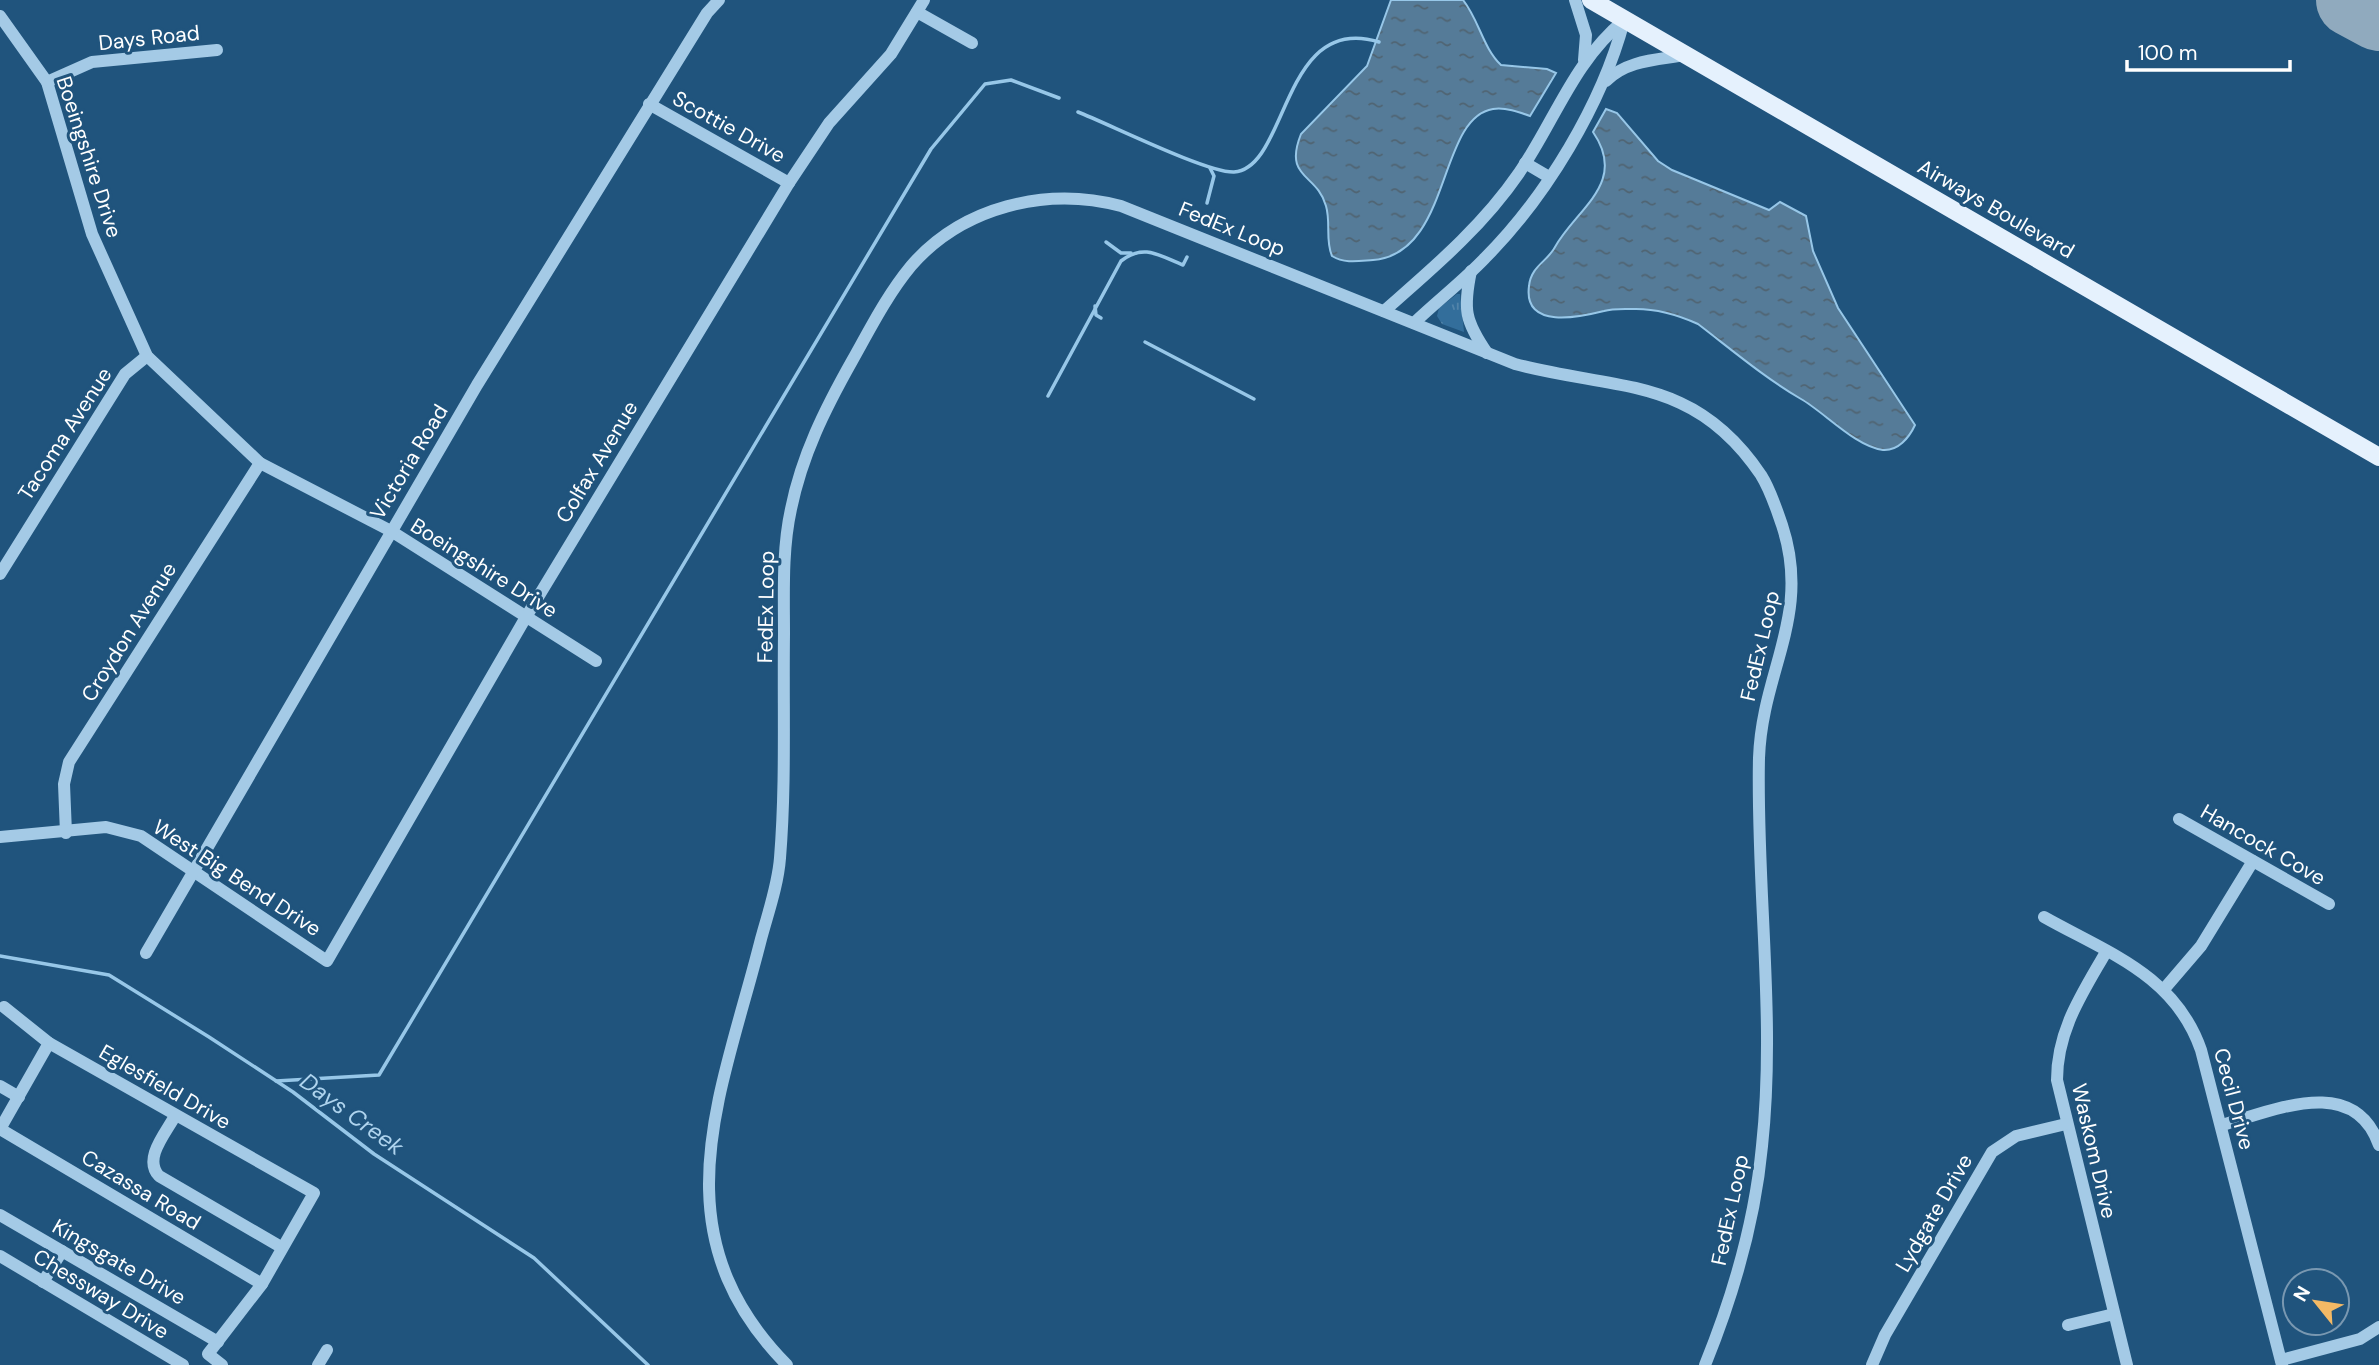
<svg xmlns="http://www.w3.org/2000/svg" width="2379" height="1365" viewBox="0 0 2379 1365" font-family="'DM Sans',sans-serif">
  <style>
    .grass { fill: url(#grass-tufts) }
    .water { fill: url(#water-ripples); stroke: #97c7e8; stroke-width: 2 }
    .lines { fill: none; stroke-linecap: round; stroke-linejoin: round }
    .stream { stroke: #97c7e8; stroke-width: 3.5 }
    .runway { stroke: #90aabe; stroke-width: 74 }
    .minor { stroke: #a4cae6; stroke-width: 12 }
    .major { stroke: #e5f1fd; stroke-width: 18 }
    .labels { text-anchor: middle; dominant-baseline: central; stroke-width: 6; stroke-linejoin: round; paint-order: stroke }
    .street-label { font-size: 21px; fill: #fff; stroke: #20547d }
    .water-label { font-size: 23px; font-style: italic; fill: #afd4ee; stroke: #20547d }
  </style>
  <defs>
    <pattern id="grass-tufts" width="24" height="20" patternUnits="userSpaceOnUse" patternTransform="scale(1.75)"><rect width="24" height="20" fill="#336e9b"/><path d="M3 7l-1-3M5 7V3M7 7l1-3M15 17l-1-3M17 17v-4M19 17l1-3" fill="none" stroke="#5284aa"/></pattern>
    <pattern id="water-ripples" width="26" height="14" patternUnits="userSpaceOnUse" patternTransform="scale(1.75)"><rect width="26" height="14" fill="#557b98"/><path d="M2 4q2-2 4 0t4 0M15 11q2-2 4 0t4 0" fill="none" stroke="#506472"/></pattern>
  </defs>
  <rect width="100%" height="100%" fill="#20547d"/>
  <path class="grass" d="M1457 294H1460L1464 332 1442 324 1437 316 1439 308Z"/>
  <g class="water">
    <path d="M1391 0H1463C1479 20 1483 48 1501 65L1547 69 1556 73 1530 116C1519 112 1505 107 1493 109 1437 118 1452 254 1373 260 1359 261 1345 264 1332 256 1325 240 1331 223 1326 206 1317 173 1283 179 1301 134L1367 66Z"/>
    <path d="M1606 109 1617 113 1658 161 1672 170 1769 210 1780 202 1806 216 1813 251 1838 308 1915 425C1909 438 1898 451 1883 450 1856 447 1824 412 1801 399 1765 378 1732 350 1698 324 1678 315 1658 309 1636 309 1626 309 1613 308 1604 311 1580 317 1523 330 1529 286 1531 266 1548 261 1555 247 1577 208 1628 183 1593 132Z"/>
  </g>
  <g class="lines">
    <g class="stream">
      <path d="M1078 112C1109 124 1207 173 1234 172 1289 168 1281 12 1379 42"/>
      <path d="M1207 203 1214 176 1210 168"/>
      <path d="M1106 242 1121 253H1131"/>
      <path d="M1095 306 1096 315 1101 318"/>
      <path d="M1145 342 1254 399"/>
      <path d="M1048 396 1121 261C1144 243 1160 256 1183 265L1187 257"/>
      <path d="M0 956 109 975 209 1037 293 1092 374 1154 534 1258 648 1365"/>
      <path d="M276 1081 379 1075 931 149 985 84 1011 80 1059 98"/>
    </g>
    <path class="runway" d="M2353 0 2379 14"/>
    <g class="minor">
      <path d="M1575 0 1586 35 1584 60"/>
      <path d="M917 12 972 43"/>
      <path d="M0 16 47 82 92 234 147 356 260 463 391 531 596 661"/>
      <path d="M1606 81C1627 60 1657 60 1685 55"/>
      <path d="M47 82 92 62 217 50"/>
      <path d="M649 104 789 183"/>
      <path d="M1525 163 1549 177"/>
      <path d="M1471 271C1463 309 1465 321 1487 353"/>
      <path d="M1384 311C1433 268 1482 227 1519 173 1556 119 1572 64 1624 20"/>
      <path d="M1414 323C1437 301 1463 281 1485 258 1546 197 1602 104 1624 21"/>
      <path d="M0 574 125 374 147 356"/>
      <path d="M2179 819 2329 904"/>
      <path d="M66 833 64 784 69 762 260 463"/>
      <path d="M0 837 106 827 141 836 327 961 526 617 789 183 829 123 891 54 924 0"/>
      <path d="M2044 917C2108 953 2175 975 2201 1050L2282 1365"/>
      <path d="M2106 952C2082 994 2057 1030 2057 1080L2127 1365"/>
      <path d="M146 953 477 385 707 13 719 0"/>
      <path d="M2165 988 2201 946 2253 861"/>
      <path d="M4 1007 49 1043 314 1193 262 1284 208 1354 222 1365"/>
      <path d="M0 1086 19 1097"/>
      <path d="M175 1116C165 1134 143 1159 159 1176L281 1247"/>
      <path d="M2222 1125C2273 1111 2354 1073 2379 1145"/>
      <path d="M0 1129 262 1284"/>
      <path d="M0 1129 49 1043"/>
      <path d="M0 1215 218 1342"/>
      <path d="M0 1256 183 1365"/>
      <path d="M43 1282 62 1251"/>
      <path d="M2068 1325 2114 1314"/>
      <path d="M2281 1360 2360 1339 2379 1327"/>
      <path d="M318 1365 327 1350"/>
      <path d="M787 1365C655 1231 722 1094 761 939 768 913 778 885 780 858 786 784 783 709 784 634 784 593 782 550 791 509 802 455 825 409 852 361 870 329 887 295 911 266 962 207 1046 186 1121 206L1515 364C1617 391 1694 375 1761 475 1771 491 1776 508 1782 525 1812 616 1762 670 1759 758 1756 887 1776 1017 1762 1146 1755 1221 1733 1296 1705 1365"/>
      <path d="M1872 1365 1885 1335 1992 1152 2016 1136 2066 1124"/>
    </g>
    <path class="major" d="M1591 0 2379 457"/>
  </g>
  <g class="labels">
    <g class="street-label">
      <text transform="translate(149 38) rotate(-6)">Days Road</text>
      <text transform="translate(729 127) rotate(29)">Scottie Drive</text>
      <text transform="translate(89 157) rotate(72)">Boeingshire Drive</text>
      <text transform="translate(1996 209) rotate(30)">Airways Boulevard</text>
      <text transform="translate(1232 229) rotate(22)">FedEx Loop</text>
      <text transform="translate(65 434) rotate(-57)">Tacoma Avenue</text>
      <text transform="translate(409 462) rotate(-59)">Victoria Road</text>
      <text transform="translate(597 462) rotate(-59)">Colfax Avenue</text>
      <text transform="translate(484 568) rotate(32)">Boeingshire Drive</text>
      <text transform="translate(766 607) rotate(-89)">FedEx Loop</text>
      <text transform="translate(129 632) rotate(-58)">Croydon Avenue</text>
      <text transform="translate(1760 646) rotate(-77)">FedEx Loop</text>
      <text transform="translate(2263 845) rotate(30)">Hancock Cove</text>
      <text transform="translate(237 878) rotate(33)">West Big Bend Drive</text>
      <text transform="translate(165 1087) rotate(30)">Eglesfield Drive</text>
      <text transform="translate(2234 1099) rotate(75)">Cecil Drive</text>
      <text transform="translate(2094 1151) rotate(77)">Waskom Drive</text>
      <text transform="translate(141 1190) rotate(31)">Cazassa Road</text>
      <text transform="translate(1730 1210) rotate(-78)">FedEx Loop</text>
      <text transform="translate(1934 1213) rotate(-60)">Lydgate Drive</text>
      <text transform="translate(119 1262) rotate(30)">Kingsgate Drive</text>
      <text transform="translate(101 1294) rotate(31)">Chessway Drive</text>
    </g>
    <g class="water-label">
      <text transform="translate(352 1114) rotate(36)">Days Creek</text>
    </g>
  </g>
  <g transform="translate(2316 1302) rotate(300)"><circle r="33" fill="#20547d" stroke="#7998b1" stroke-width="2"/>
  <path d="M0-5L12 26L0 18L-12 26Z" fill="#f3b965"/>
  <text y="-10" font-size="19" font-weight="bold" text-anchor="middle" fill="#ffffff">N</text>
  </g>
  <path d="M2127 60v10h163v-10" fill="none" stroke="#ffffff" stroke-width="3.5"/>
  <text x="2138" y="60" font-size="21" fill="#ffffff" stroke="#20547d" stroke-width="5" paint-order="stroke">100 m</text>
</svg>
